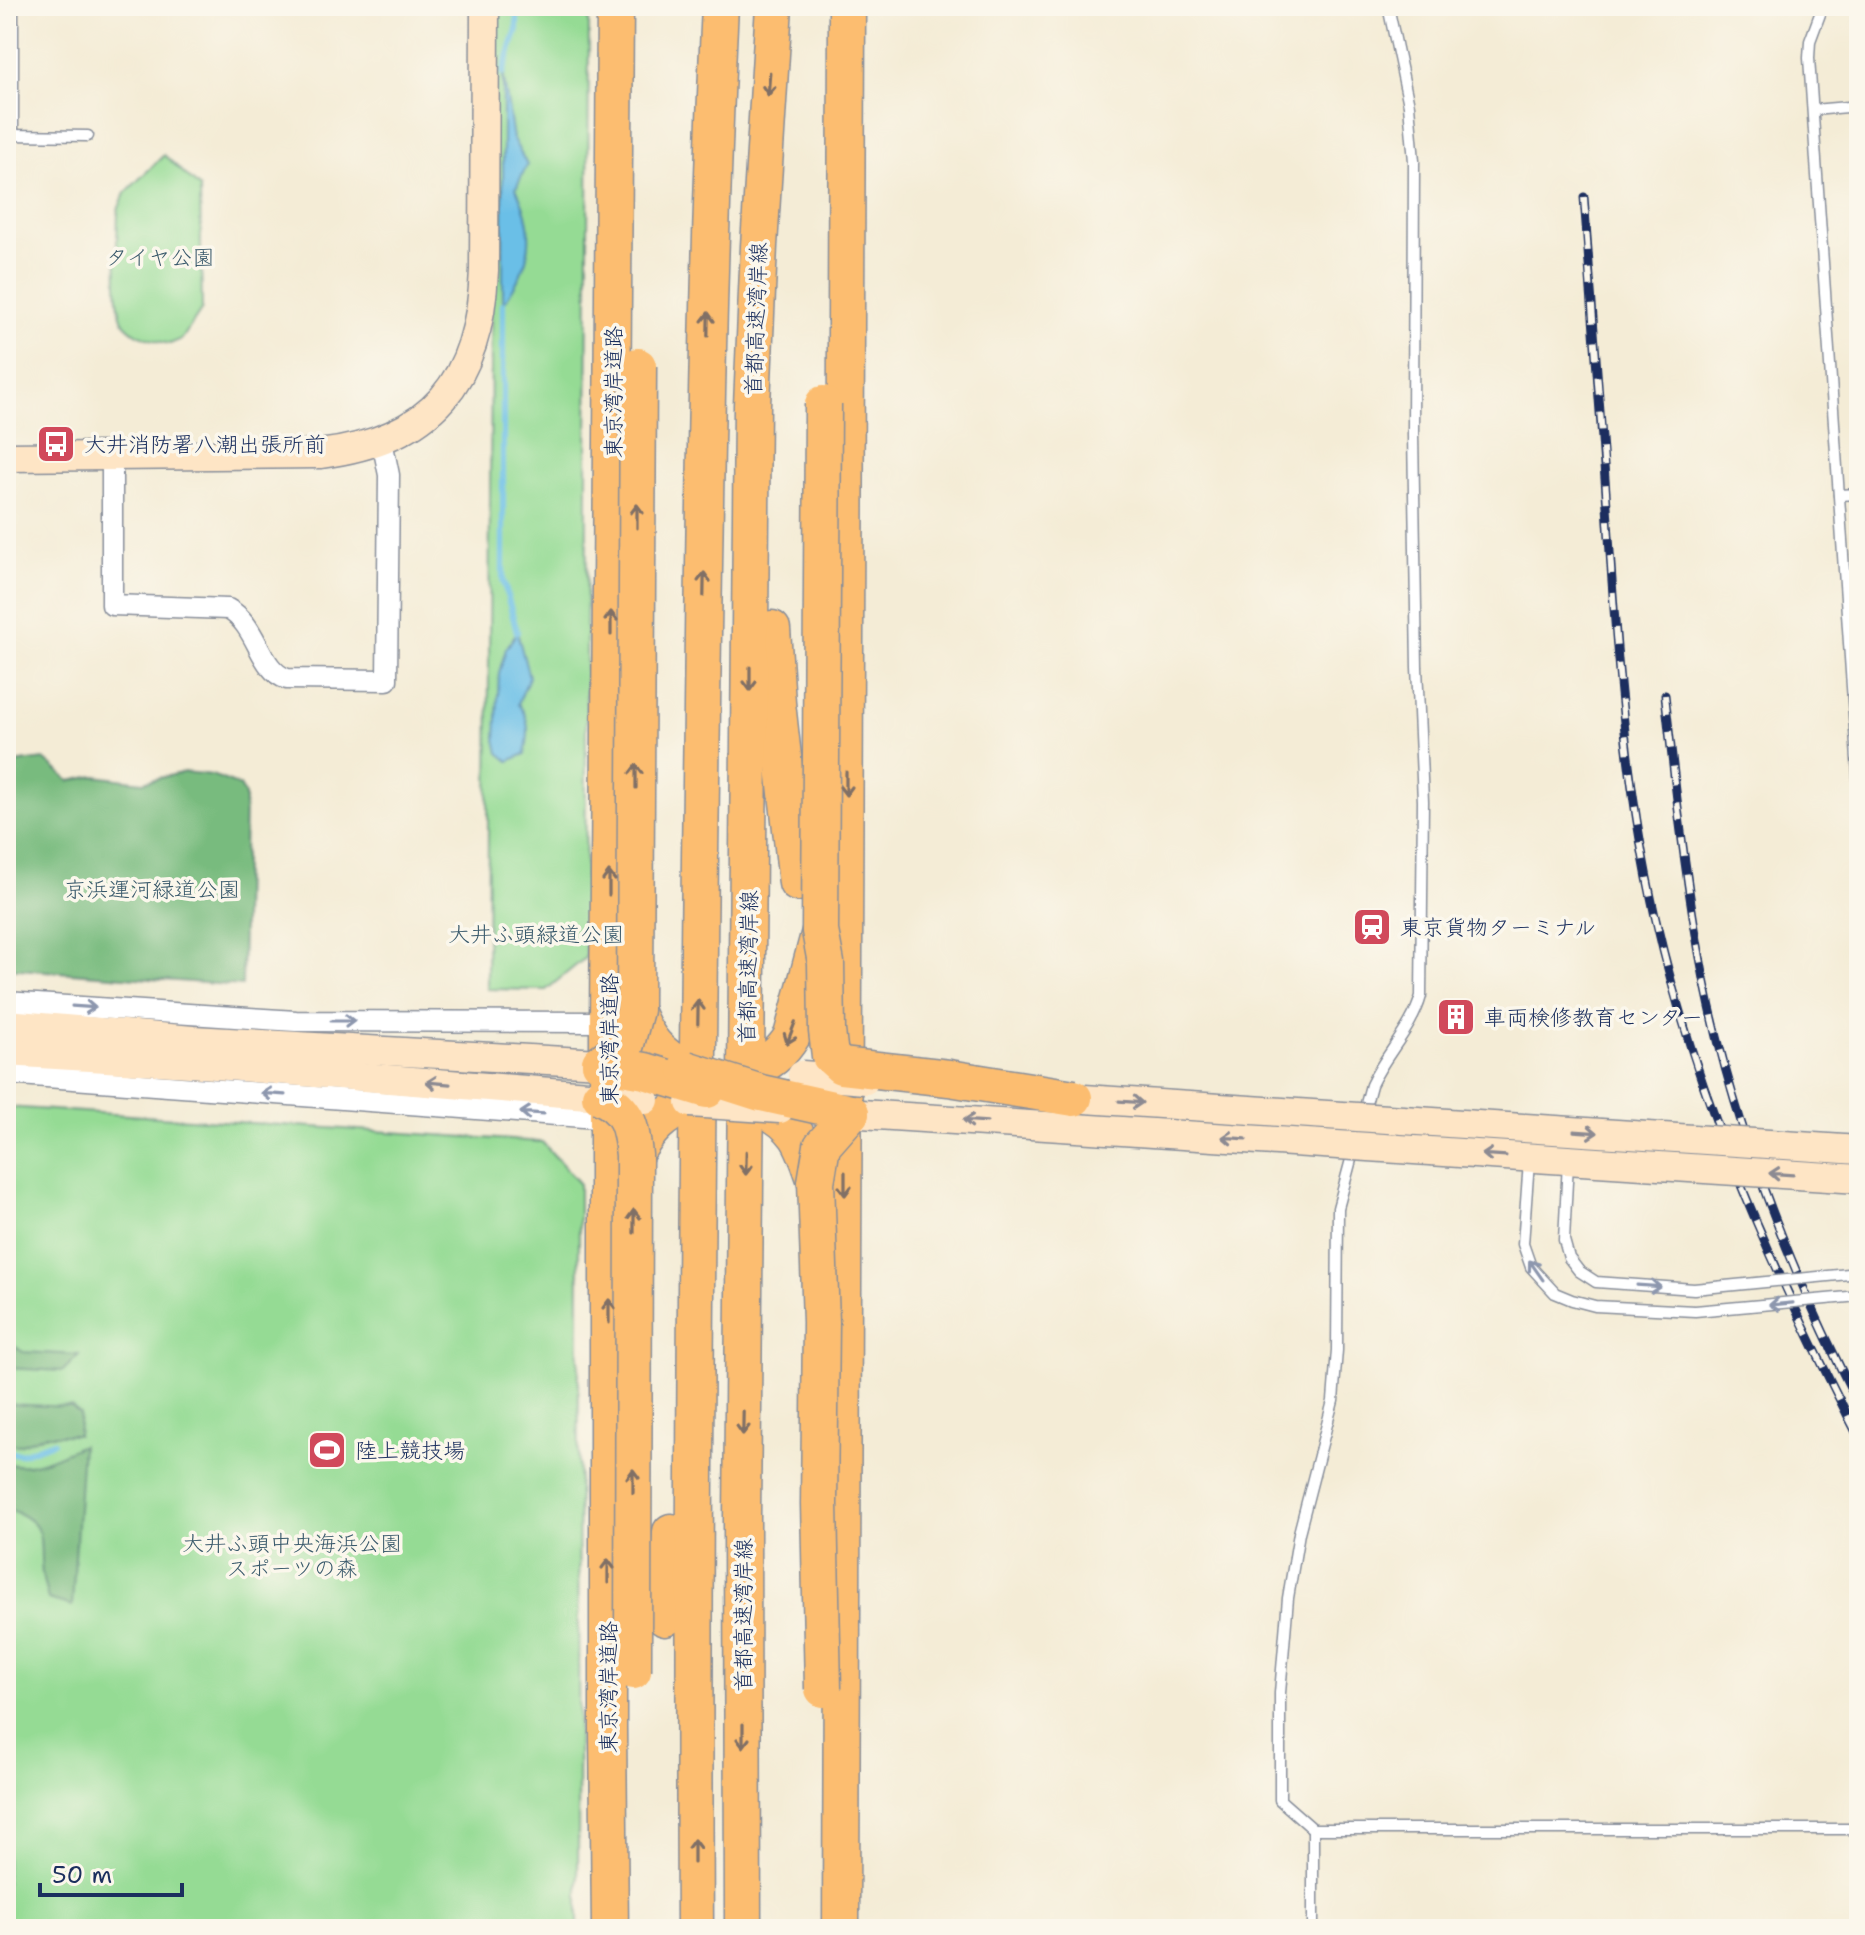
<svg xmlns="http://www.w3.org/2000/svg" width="1865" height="1935" viewBox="0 0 1865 1935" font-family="'Shantell Sans','Klee One',sans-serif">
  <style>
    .green { fill: #95db94; stroke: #588579; stroke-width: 2 }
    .forest { fill: #78bb7e; stroke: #4a756e; stroke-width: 2 }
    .water { fill: #6abfe7; stroke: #4277a2; stroke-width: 2 }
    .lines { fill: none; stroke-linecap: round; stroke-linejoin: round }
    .stream { stroke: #6abfe7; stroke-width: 6 }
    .lane-casing { stroke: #888e9a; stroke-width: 13 }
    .street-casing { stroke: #888e9a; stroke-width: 23 }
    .secondary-casing { stroke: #888e9a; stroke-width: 31 }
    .highway-casing { stroke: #888e9a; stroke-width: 39 }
    .lane { stroke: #fff; stroke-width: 10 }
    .street { stroke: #fff; stroke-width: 20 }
    .secondary { stroke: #fee5c5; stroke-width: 28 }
    .highway { stroke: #fcbd6f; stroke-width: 36 }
    .rail-casing { stroke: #1b2f5e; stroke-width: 9 }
    .rail { stroke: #fbf7ec; stroke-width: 6; stroke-dasharray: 18; stroke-linecap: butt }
    .lane-bridge-casing { stroke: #888e9a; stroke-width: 13; stroke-linecap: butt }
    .secondary-bridge-casing { stroke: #888e9a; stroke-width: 31; stroke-linecap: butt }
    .highway-bridge-casing { stroke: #888e9a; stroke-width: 39; stroke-linecap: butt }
    .lane-bridge { stroke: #fff; stroke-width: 10 }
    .secondary-bridge { stroke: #fee5c5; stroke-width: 28 }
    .highway-bridge { stroke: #fcbd6f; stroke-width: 36 }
    .oneway { stroke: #806f66 }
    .oneway2 { stroke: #8d97ae }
    .oneway3 { stroke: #8c8a92 }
    .labels { text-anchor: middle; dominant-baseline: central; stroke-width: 7; stroke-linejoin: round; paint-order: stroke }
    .park-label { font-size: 22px; fill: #3a5a6c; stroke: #fbf7ec }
    .street-label { font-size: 22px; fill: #1b2f5e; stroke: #fbf7ec }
    .poi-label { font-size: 22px; fill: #1b2f5e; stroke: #fbf7ec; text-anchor: start }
  </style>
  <rect width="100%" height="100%" fill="#fbf7ec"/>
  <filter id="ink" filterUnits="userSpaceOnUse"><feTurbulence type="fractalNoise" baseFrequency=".0125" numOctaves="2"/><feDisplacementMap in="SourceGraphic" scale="16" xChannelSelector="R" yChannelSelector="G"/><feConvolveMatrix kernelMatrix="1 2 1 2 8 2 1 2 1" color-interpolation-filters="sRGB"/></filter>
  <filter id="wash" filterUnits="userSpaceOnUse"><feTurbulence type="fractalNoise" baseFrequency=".006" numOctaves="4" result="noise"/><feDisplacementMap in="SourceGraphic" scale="32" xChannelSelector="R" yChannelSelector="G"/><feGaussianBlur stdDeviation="1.8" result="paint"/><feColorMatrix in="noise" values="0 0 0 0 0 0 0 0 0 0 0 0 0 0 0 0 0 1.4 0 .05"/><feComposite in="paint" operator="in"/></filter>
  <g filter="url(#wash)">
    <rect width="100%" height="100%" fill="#f4ecd6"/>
    <g class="green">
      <path d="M493 6H589L585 958 546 990 487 989Z"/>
      <path d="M164 155 200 188 202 309 182 339 170 344C154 340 136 337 125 324 112 308 118 232 118 210L125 193Z"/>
      <path d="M6 1107 542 1142 579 1183 578 1929H6Z"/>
    </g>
    <g class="forest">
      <path d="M44 759 70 781 95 776 143 782 185 772 212 775 240 786 245 795 242 986 6 968V764Z"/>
      <path d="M6 1340 23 1352 79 1355 63 1371 6 1368Z"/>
      <path d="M6 1404 71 1407 80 1414 78 1435H45L19 1445 6 1444Z"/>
      <path d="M82 1445 72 1606 48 1599C46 1591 43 1582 42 1574 38 1536 49 1524 6 1508V1463C31 1472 59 1455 82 1445Z"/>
    </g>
    <g class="water">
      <path d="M503 73 513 139 527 165 516 188C538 234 532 263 503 304Z"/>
      <path d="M517 632 529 677 518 704C531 719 529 736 525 754L509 761 499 753 496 739 499 673 506 649Z"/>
    </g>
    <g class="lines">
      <g class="stream">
        <path d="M503 73 517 29V6"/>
        <path d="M503 304V580L517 632"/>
        <path d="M6 1452 21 1454 53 1442"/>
      </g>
    </g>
  </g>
  <g filter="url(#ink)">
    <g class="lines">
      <g class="lane-casing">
        <g id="lane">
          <path d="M13 6V135"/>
          <path d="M1388 6 1409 105 1414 161 1413 434 1417 667 1423 801 1421 996C1412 1029 1386 1053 1371 1085L1338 1208 1337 1350 1333 1401 1299 1533 1288 1598 1280 1693V1800L1313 1829H1859"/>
          <path d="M1823 6 1810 41 1809 58 1859 789"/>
          <path d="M1813 110 1859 106"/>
          <path d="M8 135 88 136"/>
          <path d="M1839 495 1859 494"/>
          <path d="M1313 1929V1829"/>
        </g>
      </g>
      <g class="street-casing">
        <g id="street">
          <path d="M112 456V605L228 609C258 625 259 670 287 679L387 680 389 475 382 441"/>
          <path d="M6 1002 296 1021 608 1022"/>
          <path d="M6 1074 610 1119"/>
        </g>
      </g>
      <g class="secondary-casing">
        <g id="secondary">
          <path d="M6 457 320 454C432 440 480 381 484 270L485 6"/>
          <path d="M6 1024 193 1040 600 1063"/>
          <path d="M6 1052 190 1063 600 1096"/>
        </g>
      </g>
      <g class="highway-casing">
        <g id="highway">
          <path d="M772 629 777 703 797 883"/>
          <path d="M635 1010C646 1039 658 1054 686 1069"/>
          <path d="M750 1072C768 1062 781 1055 792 1036L820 931"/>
          <path d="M761 1107C799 1127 803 1143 816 1182"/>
          <path d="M634 1155C651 1127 661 1117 690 1103"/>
          <path d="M665 1618 671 1532"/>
          <path d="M610 1929 608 1727V1022L615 6"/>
          <path d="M695 1929C693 1571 696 1214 700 856 704 573 706 289 720 6"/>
          <path d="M743 1929 742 1518 752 405 759 246 774 6"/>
          <path d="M841 1929 847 6"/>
        </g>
      </g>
      <use href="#lane" class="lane"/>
      <use href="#street" class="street"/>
      <use href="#secondary" class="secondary"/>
      <use href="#highway" class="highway"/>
      <g class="rail-casing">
        <g id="rail">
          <path d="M1584 197C1591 300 1600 403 1607 506 1615 631 1623 756 1647 878 1686 1078 1767 1258 1859 1438"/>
          <path d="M1665 695C1676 792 1686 888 1705 984 1735 1130 1791 1272 1859 1405"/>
        </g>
      </g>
      <use href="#rail" class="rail"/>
      <g class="lane-bridge-casing">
        <g id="lane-bridge">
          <path d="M1529 1161 1523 1244 1531 1267 1555 1293 1572 1300 1595 1306 1695 1311 1859 1296"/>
          <path d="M1568 1162 1564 1240 1569 1258 1579 1271 1596 1282 1694 1289 1859 1273"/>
        </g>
      </g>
      <g class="secondary-bridge-casing">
        <g id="secondary-bridge">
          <path d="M802 1075 865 1080"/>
          <path d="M600 1096 645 1100"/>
          <path d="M1054 1097 1859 1150"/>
          <path d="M690 1103 780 1109"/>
          <path d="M830 1112 1859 1179"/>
        </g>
      </g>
      <g class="highway-bridge-casing">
        <g id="highway-bridge">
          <path d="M823 404 820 931 826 963 827 1031 830 1056 841 1066 949 1078 1074 1098"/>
          <path d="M600 1063 626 1044 635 1010 638 366"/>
          <path d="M600 1063 645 1071 707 1090"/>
          <path d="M686 1069 761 1093 851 1113"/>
          <path d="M600 1096C628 1109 631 1126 634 1155L633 1671"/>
          <path d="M823 1689 819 1504 821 1322 816 1182 822 1146 851 1113"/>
        </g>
      </g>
      <use href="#lane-bridge" class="lane-bridge"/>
      <use href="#secondary-bridge" class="secondary-bridge"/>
      <use href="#highway-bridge" class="highway-bridge"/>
    </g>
    <defs><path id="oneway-shaft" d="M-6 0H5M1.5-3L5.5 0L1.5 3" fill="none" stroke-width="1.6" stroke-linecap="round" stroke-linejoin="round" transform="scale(2)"/></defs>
    <g class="oneway">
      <use href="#oneway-shaft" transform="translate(769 84) rotate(94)"/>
      <use href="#oneway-shaft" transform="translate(708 324) rotate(-89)"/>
      <use href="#oneway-shaft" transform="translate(637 516) rotate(-90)"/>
      <use href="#oneway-shaft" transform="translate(704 584) rotate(-89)"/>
      <use href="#oneway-shaft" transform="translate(611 623) rotate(-90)"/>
      <use href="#oneway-shaft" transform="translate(750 679) rotate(90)"/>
      <use href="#oneway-shaft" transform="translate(636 776) rotate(-90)"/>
      <use href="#oneway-shaft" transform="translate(846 784) rotate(90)"/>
      <use href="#oneway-shaft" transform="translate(609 883) rotate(-90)"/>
      <use href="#oneway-shaft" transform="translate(698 1012) rotate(-89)"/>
      <use href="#oneway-shaft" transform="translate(791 1033) rotate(111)"/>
      <use href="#oneway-shaft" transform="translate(746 1163) rotate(91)"/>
      <use href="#oneway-shaft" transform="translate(845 1184) rotate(90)"/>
      <use href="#oneway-shaft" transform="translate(634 1221) rotate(-90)"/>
      <use href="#oneway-shaft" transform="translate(609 1311) rotate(-90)"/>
      <use href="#oneway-shaft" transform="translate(743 1423) rotate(91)"/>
      <use href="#oneway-shaft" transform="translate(633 1481) rotate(-90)"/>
      <use href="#oneway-shaft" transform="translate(608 1571) rotate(-90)"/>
      <use href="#oneway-shaft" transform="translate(743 1736) rotate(90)"/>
      <use href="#oneway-shaft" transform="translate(694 1851) rotate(-90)"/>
    </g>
    <g class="oneway2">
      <use href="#oneway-shaft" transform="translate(84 1007) rotate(4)"/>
      <use href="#oneway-shaft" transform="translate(343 1021)"/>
      <use href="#oneway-shaft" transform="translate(273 1094) rotate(-176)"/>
      <use href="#oneway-shaft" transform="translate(532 1113) rotate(-176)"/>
      <use href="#oneway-shaft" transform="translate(1536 1270) rotate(-125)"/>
      <use href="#oneway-shaft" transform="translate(1649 1286) rotate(4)"/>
      <use href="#oneway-shaft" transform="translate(1781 1304) rotate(175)"/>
    </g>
    <g class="oneway3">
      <use href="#oneway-shaft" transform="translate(438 1083) rotate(-175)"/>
      <use href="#oneway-shaft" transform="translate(1131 1102) rotate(4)"/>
      <use href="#oneway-shaft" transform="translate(975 1121) rotate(-176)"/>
      <use href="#oneway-shaft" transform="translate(1586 1132) rotate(4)"/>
      <use href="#oneway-shaft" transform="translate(1234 1138) rotate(-176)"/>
      <use href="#oneway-shaft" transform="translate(1494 1155) rotate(-176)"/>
      <use href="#oneway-shaft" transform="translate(1781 1174) rotate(-176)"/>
    </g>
  </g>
  <defs>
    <g id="bus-square" transform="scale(2)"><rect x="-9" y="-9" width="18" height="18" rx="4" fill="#d1495b" stroke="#fbf7ec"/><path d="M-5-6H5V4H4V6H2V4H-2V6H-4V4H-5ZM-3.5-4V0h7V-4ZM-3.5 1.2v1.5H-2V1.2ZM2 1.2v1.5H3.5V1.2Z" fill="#fff"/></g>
    <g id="station-square" transform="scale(2)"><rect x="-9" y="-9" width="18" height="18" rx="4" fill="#d1495b" stroke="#fbf7ec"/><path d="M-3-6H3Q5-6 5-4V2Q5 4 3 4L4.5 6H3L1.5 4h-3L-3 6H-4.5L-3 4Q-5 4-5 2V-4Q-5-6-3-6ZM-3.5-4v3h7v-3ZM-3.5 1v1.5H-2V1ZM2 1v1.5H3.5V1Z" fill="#fff"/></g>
    <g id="building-square" transform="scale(2)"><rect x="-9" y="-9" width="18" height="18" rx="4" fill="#d1495b" stroke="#fbf7ec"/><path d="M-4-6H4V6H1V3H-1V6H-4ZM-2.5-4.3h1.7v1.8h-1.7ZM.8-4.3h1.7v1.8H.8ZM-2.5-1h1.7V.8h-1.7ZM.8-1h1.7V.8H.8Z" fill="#fff"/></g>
    <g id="stadium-square" transform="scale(2)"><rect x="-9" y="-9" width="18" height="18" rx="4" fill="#d1495b" stroke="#fbf7ec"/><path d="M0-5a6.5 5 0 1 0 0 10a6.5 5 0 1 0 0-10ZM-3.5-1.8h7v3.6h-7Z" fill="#fff"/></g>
  </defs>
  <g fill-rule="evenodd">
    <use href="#bus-square" x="56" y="444"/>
    <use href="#station-square" x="1372" y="927"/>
    <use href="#building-square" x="1456" y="1017"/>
    <use href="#stadium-square" x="327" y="1450"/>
  </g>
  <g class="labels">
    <g class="park-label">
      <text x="160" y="257">タイヤ公園</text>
      <text x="152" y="889">京浜運河緑道公園</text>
      <text x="536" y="934">大井ふ頭緑道公園</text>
      <text x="292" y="1543">大井ふ頭中央海浜公園<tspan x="292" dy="25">スポーツの森</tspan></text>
    </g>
    <g class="street-label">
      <text transform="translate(756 319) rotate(-88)">首都高速湾岸線</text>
      <text transform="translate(613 392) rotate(-90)">東京湾岸道路</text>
      <text transform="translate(748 967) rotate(-89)">首都高速湾岸線</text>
      <text transform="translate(609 1039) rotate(-90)">東京湾岸道路</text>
      <text transform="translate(743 1615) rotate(-90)">首都高速湾岸線</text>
      <text transform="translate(608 1687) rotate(-90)">東京湾岸道路</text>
    </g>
    <g class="poi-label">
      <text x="84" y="444">大井消防署八潮出張所前</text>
      <text x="1400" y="927">東京貨物ターミナル</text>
      <text x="1484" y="1017">車両検修教育センター</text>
      <text x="355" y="1450">陸上競技場</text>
    </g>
  </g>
  <rect width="1865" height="1935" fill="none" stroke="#fbf7ec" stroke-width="32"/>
  <path d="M40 1883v12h142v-12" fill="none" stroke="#1b2f5e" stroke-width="4"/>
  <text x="52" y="1883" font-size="24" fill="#1b2f5e" stroke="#fbf7ec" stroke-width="6" paint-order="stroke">50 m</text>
</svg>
